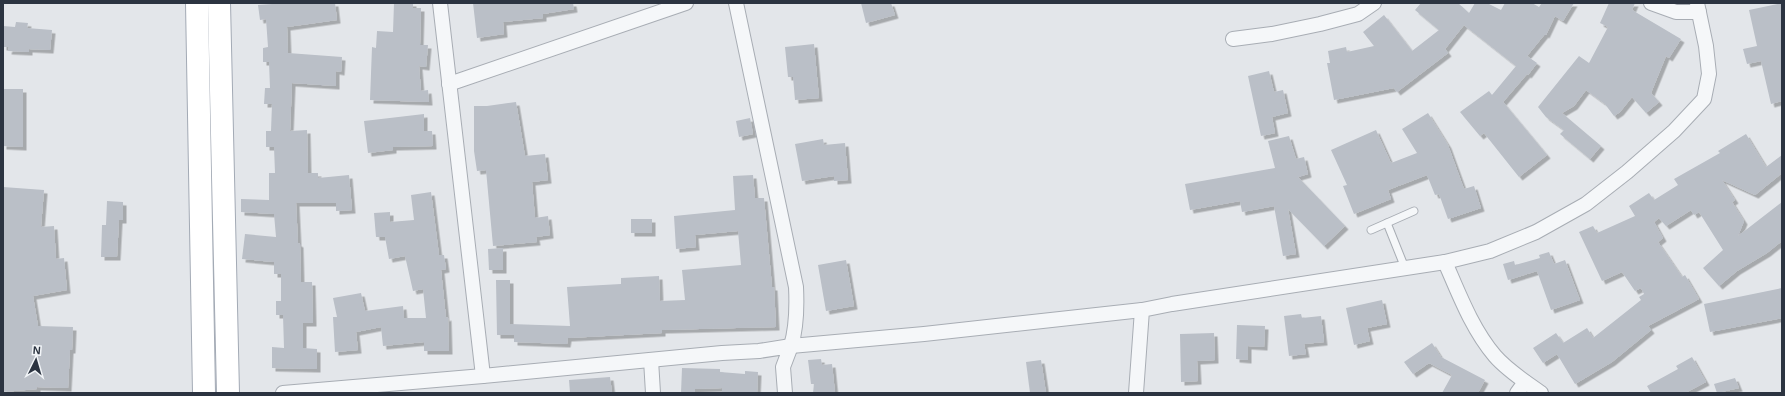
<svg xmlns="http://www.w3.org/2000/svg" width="1785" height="396" viewBox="0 0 1785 396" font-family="Helvetica,sans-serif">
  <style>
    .building { fill: #babfc7; filter: url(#shadow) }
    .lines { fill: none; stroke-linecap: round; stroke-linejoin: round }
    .service-casing { stroke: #a8adb4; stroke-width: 9 }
    .minor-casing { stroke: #a8adb4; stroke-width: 16 }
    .primary-casing { stroke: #a3aab5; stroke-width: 24 }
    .service { stroke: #f5f7f9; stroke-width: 7 }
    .minor { stroke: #f5f7f9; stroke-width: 14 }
    .primary { stroke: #fff; stroke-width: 22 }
  </style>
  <defs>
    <filter id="shadow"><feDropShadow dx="3.5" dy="3.5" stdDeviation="0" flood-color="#0004"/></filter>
  </defs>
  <rect width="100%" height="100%" fill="#e3e6ea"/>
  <g class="building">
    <path d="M286 3H335L337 20 287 27 288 53 342 57 341 72 336 71V86L292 83 290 131 307 130 308 173H318V178L349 175 352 210 336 211V203H296L298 243 300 244 301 282H312L313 323H303V348L317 349V369L272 368V347L284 348 283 315H276V301H281V274H274V262L242 259 245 234 276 237 274 214 241 212V199L269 200V173H275L274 147H266V131H271L272 104H264L265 88H270L269 62H263V48L268 47 266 19 260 20 258 5Z"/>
    <path d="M394 3H413V8H421L420 45H428L426 67 419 66 421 91 428 90 429 102 370 100 372 47 376 48 377 31 393 32Z"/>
    <path d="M473 3H573L574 9 543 14V18L503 22 504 34 477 38Z"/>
    <path d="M861 3H891L895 15 866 23Z"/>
    <path d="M1421 3H1458L1469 13 1475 3H1487L1501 10 1505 3H1532L1539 7 1542 3H1574L1563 21 1555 16 1546 35 1545 34 1527 56 1537 63 1528 75 1527 74 1503 102 1547 155 1519 177 1484 133 1480 136 1460 112 1489 91 1492 95 1516 66 1464 25 1445 49 1448 53 1397 92 1394 88 1334 100 1327 63H1330L1328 51 1346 47 1347 52 1374 46 1363 32 1384 15 1412 51 1439 30 1415 10Z"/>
    <path d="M1609 3H1635L1632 10 1681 39 1669 58 1666 56 1651 93 1659 102 1646 113 1632 97 1620 112 1614 116 1605 104 1586 90 1574 106 1562 113 1601 146 1590 159 1560 134 1564 130 1546 117 1538 107 1579 56 1589 63 1608 27 1600 23Z"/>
    <path d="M1782 3V101L1771 104 1761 61 1747 64 1743 49 1757 46 1749 10Z"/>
    <path d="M16 22 28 23 27 28 52 30 50 50 29 49V52L8 51 9 47H3V26L15 27Z"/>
    <path d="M814 44 819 98 795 100 793 77H788L785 47Z"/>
    <path d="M1269 71 1274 92 1283 90 1288 113 1272 117 1275 133 1261 136 1248 76Z"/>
    <path d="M3 89H23V147L3 146Z"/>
    <path d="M516 102 525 156 545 154 548 180 532 182 535 218 548 216 550 235 536 237 537 242 493 246 486 170 477 171 474 151V106H487Z"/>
    <path d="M1428 113 1448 145 1464 189 1474 186 1481 208 1448 219 1439 194 1435 195 1427 175 1388 190 1391 199 1354 214 1343 186 1347 185 1331 150 1376 130 1391 163 1417 153 1402 129Z"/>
    <path d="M424 114V131H432L433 146 393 147V150L368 153 364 121Z"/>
    <path d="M750 118 753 134 739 137 736 121Z"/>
    <path d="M1746 134 1766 167 1782 155V173L1755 195 1722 180 1735 200 1732 202 1744 221 1738 236 1782 202V241L1767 253 1737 271 1719 286 1703 268 1723 250 1699 212 1694 215 1691 210 1666 226 1659 218 1654 222 1663 238 1658 242 1682 277 1685 275 1699 299 1648 326 1651 330 1612 362 1575 384 1557 354 1543 363 1533 348 1556 333 1563 343 1587 328 1593 338 1641 300 1639 297 1644 294 1641 288 1635 291 1622 272 1602 281 1579 232 1593 226 1597 233 1635 216 1629 206 1649 193 1654 200 1678 185 1674 179 1720 153 1718 151Z"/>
    <path d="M1289 136 1296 159 1304 157 1308 174 1298 177 1345 226 1324 246 1288 209 1296 254 1283 256 1274 206 1242 212 1240 201 1190 210 1185 184 1275 168 1268 141Z"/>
    <path d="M823 139 824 145 845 143 848 180 834 181V176L802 181 795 144Z"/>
    <path d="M753 175 755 198H764L772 287H774L776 327 662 330V333L568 338 567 344 514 342V335H497L496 280H510V324L570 326 567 287 621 284V278L659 276 660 301 685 300 682 270 741 265 738 231 695 235 696 247 676 249 674 216 735 210 733 176Z"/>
    <path d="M3 187 44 190 41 227 54 226 56 259 64 258 67 290 33 296 38 326 73 327 72 350H70L68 388 37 387V389L3 392Z"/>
    <path d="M431 192 439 255H444L446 269 441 270 446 318 448 317 449 351H424V342L383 346 381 327 356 332 358 350 335 352 333 317H337L333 298 361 293 365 311 403 306 404 318H426L423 289 413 291 405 256 389 259 385 237H376L374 213 390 212V222L414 220 411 195Z"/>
    <path d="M107 201 123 202V220H119L117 257H101L102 225H106Z"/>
    <rect x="631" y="219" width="21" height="14"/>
    <path d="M503 248V270H489L488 249Z"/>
    <path d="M1549 252 1554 264 1565 260 1580 300 1551 310 1537 271 1508 280 1503 264 1514 261 1515 265 1540 258 1539 255Z"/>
    <path d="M846 260 854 306 826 311 818 265Z"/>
    <path d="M1782 288V318L1710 332 1704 304Z"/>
    <path d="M1382 300 1387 324 1367 328 1370 341 1354 345 1346 308Z"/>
    <path d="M1301 314 1302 318 1321 316 1324 342 1304 344 1306 354 1289 356 1284 316Z"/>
    <path d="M1237 325 1265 326 1264 347 1248 346V360L1236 359Z"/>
    <path d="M1214 333 1215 360 1197 361 1198 381 1181 382 1180 334Z"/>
    <path d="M1432 343 1441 357 1485 380 1478 393H1442L1452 375 1429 363 1413 374 1404 362Z"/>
    <path d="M1692 357 1706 382 1685 393H1651L1647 386 1678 369 1676 366Z"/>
    <path d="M821 359 822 365 832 364 835 393H813L814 384H811L808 360Z"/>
    <path d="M1041 360 1046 393H1030L1026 362Z"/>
    <path d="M682 368 720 369V372L745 374V371L758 372 757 393H722V388L695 389V393H681Z"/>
    <path d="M610 377 612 393H570L569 380Z"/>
    <path d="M1735 378 1739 388 1717 393 1714 384Z"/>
  </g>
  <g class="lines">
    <g class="service-casing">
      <g id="service">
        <path d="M1387 223 1405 268"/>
        <path d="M1371 230 1414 211"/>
      </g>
    </g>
    <g class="minor-casing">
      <g id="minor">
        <path d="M440 3 483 376"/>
        <path d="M736 3 796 287C797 307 797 326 791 346L924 334 1142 310"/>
        <path d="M1651 3 1676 12H1699"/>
        <path d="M1233 39 1272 34 1320 24 1358 14 1374 3"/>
        <path d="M449 84 686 3"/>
        <path d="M1445 262C1459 294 1472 329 1495 356 1508 371 1526 382 1541 393"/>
        <path d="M651 360 653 393"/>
        <path d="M283 393 483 376 722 353 759 351 791 346 783 367 785 393"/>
        <path d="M1136 393 1142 310 1172 304 1445 262 1490 251 1536 232 1586 204 1627 172 1674 131 1704 99 1709 74 1706 46 1697 3"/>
        <path d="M1517 393 1525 382"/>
      </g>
    </g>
    <g class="primary-casing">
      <g id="primary">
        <path d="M197 3 204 393"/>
        <path d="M219 3 228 393"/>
      </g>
    </g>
    <use href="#service" class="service"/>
    <use href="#minor" class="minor"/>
    <use href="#primary" class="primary"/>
  </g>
  <rect width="1785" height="396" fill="none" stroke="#2c3441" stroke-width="8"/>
  <g transform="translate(36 360) rotate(5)" stroke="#f2f5f8" stroke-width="3" paint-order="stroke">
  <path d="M0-3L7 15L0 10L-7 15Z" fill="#2c3441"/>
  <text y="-6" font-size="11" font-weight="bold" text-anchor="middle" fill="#2c3441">N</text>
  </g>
</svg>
